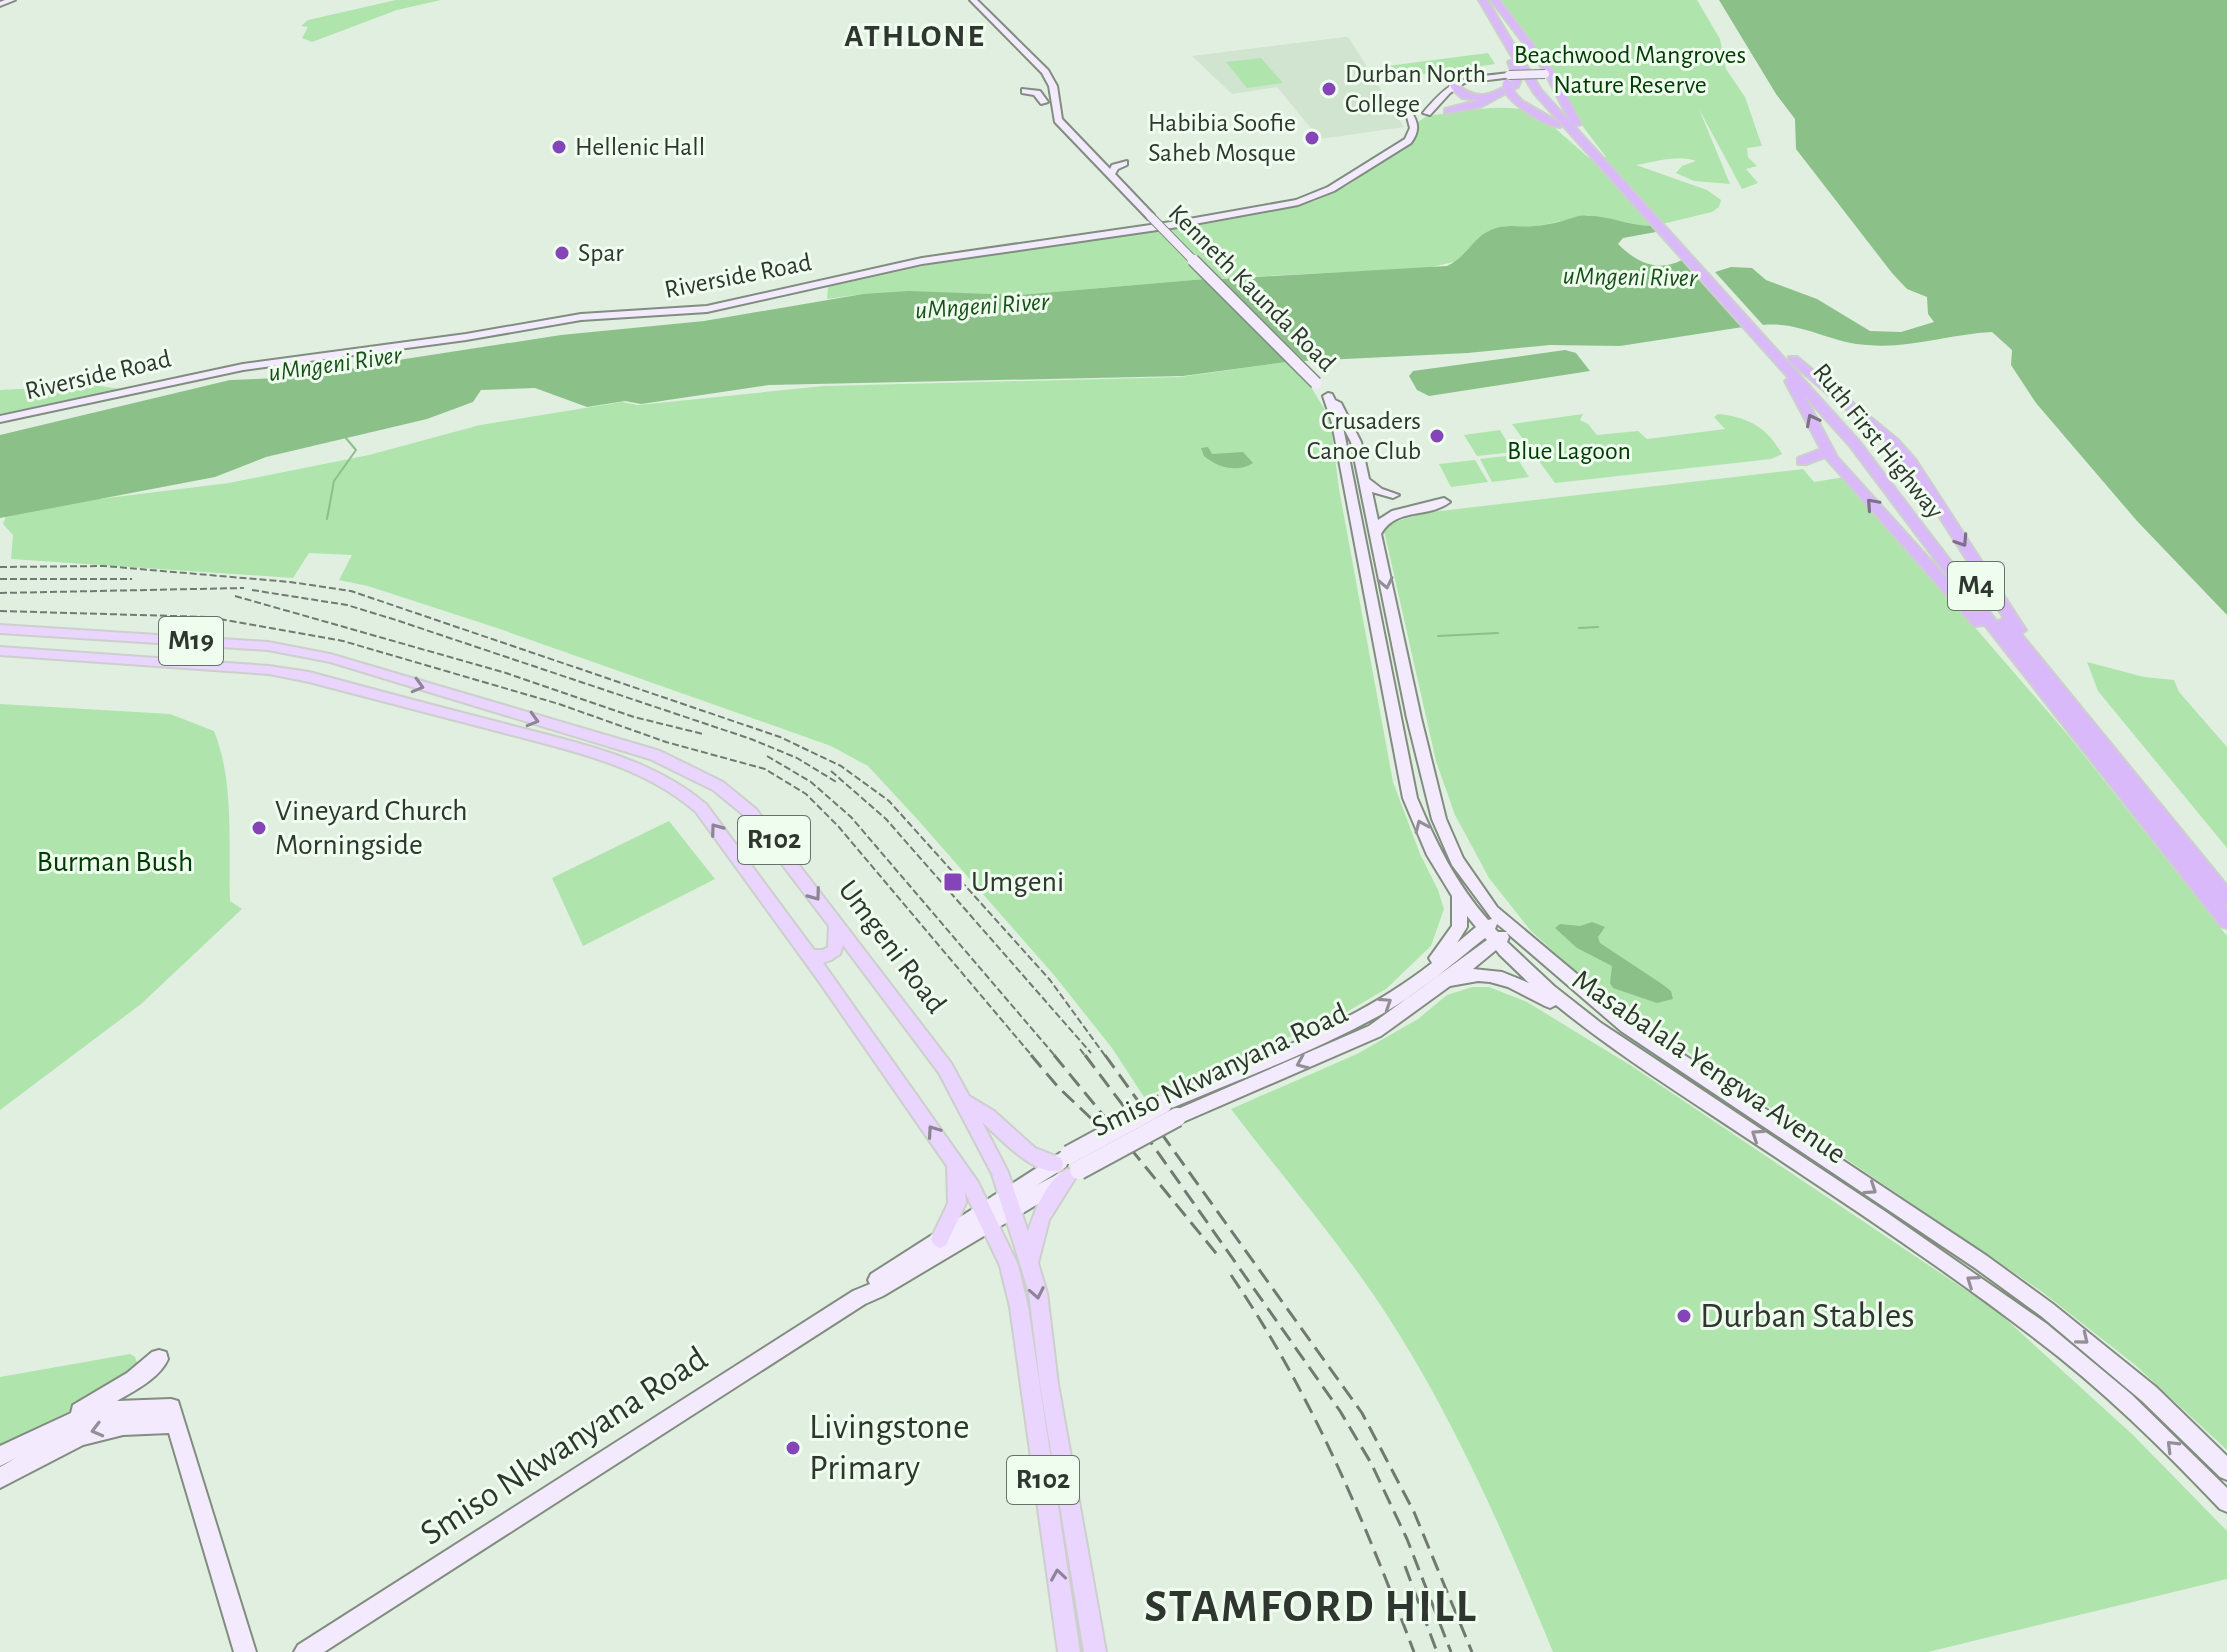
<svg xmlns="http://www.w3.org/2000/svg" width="2227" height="1652" viewBox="0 0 2227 1652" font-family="'Alegreya Sans',sans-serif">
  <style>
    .built { fill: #d1e4d0 }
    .green { fill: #afe4ad }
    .water { fill: #8bc189 }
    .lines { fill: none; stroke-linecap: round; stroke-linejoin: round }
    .stream { stroke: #8bc189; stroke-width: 2 }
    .secondary-casing { stroke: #808d7f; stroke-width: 4 }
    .primary-casing { stroke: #cdcfcd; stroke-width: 4 }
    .highway-casing { stroke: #cdcfcd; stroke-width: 4 }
    .secondary { fill: #f4eafe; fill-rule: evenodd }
    .primary { fill: #e9d5fd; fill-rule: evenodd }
    .highway { fill: #dab9fb; fill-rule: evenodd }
    .rail-far1 { stroke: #717a71; stroke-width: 2; stroke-dasharray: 7 3; stroke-linecap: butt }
    .rail { stroke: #717a71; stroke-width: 3; stroke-dasharray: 16 8; stroke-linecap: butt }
    .secondary-bridge-far2-casing { stroke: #808d7f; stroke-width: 10; stroke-linecap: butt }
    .secondary-bridge-far1-casing { stroke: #808d7f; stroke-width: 14; stroke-linecap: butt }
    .secondary-bridge-casing { stroke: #808d7f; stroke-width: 22; stroke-linecap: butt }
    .highway-bridge-casing { stroke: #cdcfcd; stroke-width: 11; stroke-linecap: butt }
    .secondary-bridge-far2 { stroke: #f4eafe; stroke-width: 8 }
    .secondary-bridge-far1 { stroke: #f4eafe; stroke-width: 11 }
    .secondary-bridge { stroke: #f4eafe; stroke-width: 18 }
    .highway-bridge { stroke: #dab9fb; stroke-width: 9 }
    .oneway { stroke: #7c708b }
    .oneway2 { stroke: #929096 }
    .oneway3 { stroke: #8c8596 }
    .poi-dot { fill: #8644b9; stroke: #eefded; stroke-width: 3 }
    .labels { text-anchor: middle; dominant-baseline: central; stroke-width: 6; stroke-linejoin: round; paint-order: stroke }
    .far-park-label { font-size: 26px; fill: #003b03; stroke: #eefded }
    .far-poi-label { font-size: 26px; fill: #2f352f; stroke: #eefded; text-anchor: start }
    .far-street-label { font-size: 26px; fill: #2f352f; stroke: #eefded }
    .far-water-label { font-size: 26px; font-style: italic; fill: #184f19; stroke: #eefded }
    .shield { fill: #eefded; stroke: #687168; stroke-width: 2 }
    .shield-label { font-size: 28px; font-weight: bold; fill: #2f352f }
    .poi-label { font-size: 30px; fill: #2f352f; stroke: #eefded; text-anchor: start }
    .park-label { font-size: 30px; fill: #003b03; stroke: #eefded }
    .street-label { font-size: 30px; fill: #2f352f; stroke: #eefded }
    .far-district-label { font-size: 32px; font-weight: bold; letter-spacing: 2px; fill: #2f352f; stroke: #eefded }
    .near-poi-label { font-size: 36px; fill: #2f352f; stroke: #eefded; text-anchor: start }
    .near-street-label { font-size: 36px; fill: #2f352f; stroke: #eefded }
    .near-district-label { font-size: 46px; font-weight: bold; letter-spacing: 2px; fill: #2f352f; stroke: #eefded }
  </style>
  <rect width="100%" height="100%" fill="#e1efe0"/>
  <path class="built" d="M1345 37 1349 38 1404 127 1320 139 1277 87 1232 94 1192 56Z"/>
  <g class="green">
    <path d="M396 0H441L397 10 312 42 302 38 308 27 301 26 308 20Z"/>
    <path d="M1499 0H1697L1720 39 1726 69 1745 97 1762 146 1747 148 1748 157 1757 166 1746 169 1758 183 1742 189 1699 109 1730 184 1694 181 1676 173 1682 166 1696 161C1679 154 1654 162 1636 165L1707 190 1721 200 1719 207 1712 212 1654 226H1633L1588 215 1534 227 1504 226 1473 246 1458 261 1427 268 1205 279 1019 295 863 294 827 299 828 287 942 262 1211 223 1315 201 1347 186 1410 142 1416 133V123L1427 116C1463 112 1505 101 1539 114L1589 158 1606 157 1575 116 1556 74Z"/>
    <path d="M1488 53 1495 64 1387 79 1380 67Z"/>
    <path d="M1261 58 1283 83 1247 88 1226 62Z"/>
    <path d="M1286 362 1311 387 1330 418 1339 489 1393 782 1420 854 1438 890 1444 909 1431 946 1386 989 1338 1017 1144 1097 1112 1048 1054 975 918 820 868 766 831 746 497 628 368 586 339 580 352 555 309 553 293 578 11 559 13 535 3 524 6 516 50 505 229 483 369 455 480 425 622 402 638 405 824 386 1180 377Z"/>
    <path d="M93 385 120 389 0 414V390Z"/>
    <path d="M1583 414 1580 420 1588 424 1597 435 1638 431 1647 439 1725 429 1714 417 1718 414C1748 417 1767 427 1782 454L1771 459 1555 483 1512 424Z"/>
    <path d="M1500 430 1513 452 1477 456 1464 435Z"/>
    <path d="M1515 455 1529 477 1492 482 1480 459Z"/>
    <path d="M1475 460 1488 482 1451 487 1439 464Z"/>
    <path d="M1803 469 1814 482 1845 477 2068 735 2227 936V1450L2134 1364 2041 1291 1594 988 1531 931 1489 878 1455 815 1436 761 1383 526 1423 513Z"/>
    <path d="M2087 662 2144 677 2174 680 2179 692 2227 747V848L2098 691Z"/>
    <path d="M0 704 170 714 214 731C235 783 228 846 230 901L242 909 141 1004 0 1110Z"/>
    <path d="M669 821 715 879 583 946 552 878Z"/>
    <path d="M1472 987H1489L1527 1002 1630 1065 1997 1311 2133 1435 2227 1531V1579L1928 1652H1553C1508 1543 1461 1434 1399 1334 1350 1254 1288 1184 1231 1109L1357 1054 1418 1019 1447 995Z"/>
    <path d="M130 1354 135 1357 139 1368 132 1379 0 1447V1377Z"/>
  </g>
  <g class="water">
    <path d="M1719 0H2227V615L2137 521 2036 403 2011 365 2012 350 1992 332C1950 334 1910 349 1867 345 1830 343 1801 321 1763 325L1715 272 1731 267 1752 268 1766 280 1817 299 1870 331 1901 332 1934 322 1928 314 1927 297 1907 289 1892 273 1796 149 1795 119 1776 94Z"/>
    <path d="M1579 216C1605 213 1628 227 1654 226L1656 232 1623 238 1618 244C1636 262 1657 273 1682 260L1743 327 1620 346 1550 345 1468 353 1304 361 1220 279 1447 266C1467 257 1473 237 1491 230 1506 223 1520 228 1535 226 1550 225 1565 220 1579 216Z"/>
    <path d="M1205 279 1286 362 1183 376 769 385 641 404 625 401 587 407 535 388 481 390 473 402 427 419 266 457 215 477 0 518V435L230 380 325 376 366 365 561 335 704 321 863 294 909 291 1019 295Z"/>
    <path d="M1565 350 1576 353 1590 371 1429 396 1417 390 1409 376 1413 371Z"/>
    <path d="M1208 447 1212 454 1243 452 1253 463C1238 473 1218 468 1204 456L1201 448Z"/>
    <path d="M1592 922 1605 927 1598 937 1600 943 1662 984 1671 991 1673 999 1657 1003 1613 988 1610 983 1612 966 1577 948 1555 928 1560 924 1580 926Z"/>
  </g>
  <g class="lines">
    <g class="stream">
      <path d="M327 519 334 481 356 450 345 437"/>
      <path d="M1579 628 1598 627"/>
      <path d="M1438 636 1498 633"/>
    </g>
    <g class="secondary-casing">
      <g id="secondary">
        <path d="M5 0H15L0 6V2Z"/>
        <path d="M970 0H977L1048 70 1057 86 1062 119 1110 169 1112 165 1127 161V165L1118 169 1115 174 1154 215V219H1148L1055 122 1049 86 1042 73Z"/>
        <path d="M1509 73H1512V77L1464 83 1450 93 1430 115 1423 113C1455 75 1462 79 1509 73Z"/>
        <path d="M1022 89 1040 91 1048 102 1041 104 1034 95 1022 93Z"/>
        <path d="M1406 113H1412C1419 124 1419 132 1411 143L1334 191 1298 205 1178 227 922 264 707 312 581 320 466 340 243 370 0 422V416L243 364 466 334 581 314 707 306 922 258 1178 221 1296 200 1328 187 1405 139 1410 128Z"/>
        <path d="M1328 393 1332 394 1335 400 1341 403 1361 442 1369 479 1382 489 1399 495 1393 498 1372 492 1378 520 1392 511 1444 498 1450 502C1428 519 1396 507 1381 534L1421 718 1446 819 1463 858 1497 907 1633 1021 1987 1256 2053 1304 2156 1387 2227 1456V1480L2220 1477 2142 1401 2041 1316 1975 1268 1621 1031 1507 933 1509 937 1507 942 1554 986 1601 1023 1886 1212 2047 1324 2131 1394 2227 1488V1512L2220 1509C2162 1448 2101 1388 2033 1337 1939 1265 1839 1199 1739 1133 1677 1092 1614 1052 1556 1005L1550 1008 1545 1006 1508 987 1490 982 1478 981 1450 986 1381 1036 1183 1122 1177 1125 1171 1122 1169 1117 1171 1112 1369 1026 1487 940 1485 938C1452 964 1419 993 1382 1014 1314 1052 1240 1079 1169 1109L1163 1111 1157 1109 1155 1104 1157 1099C1251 1060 1352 1026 1432 963L1429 958 1432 954 1452 926V896L1427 855 1403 798 1332 423 1323 396ZM1343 427 1351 442 1407 718 1432 819 1452 865 1492 919 1488 920C1455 882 1436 843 1417 798ZM1467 916 1476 927 1457 943 1467 927ZM1497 924 1507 932H1498L1495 929ZM1496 950 1500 955 1529 983 1502 972 1473 969Z"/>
        <path d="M1060 1153 1066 1155 1068 1161 1066 1167 1037 1185 1062 1172 1068 1174 1071 1180 1068 1186 883 1296 865 1304 324 1652H294L298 1645 853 1291 870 1284 868 1280 871 1274Z"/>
        <path d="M159 1350 166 1352 168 1359C160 1378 134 1391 117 1401L171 1399 178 1401 256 1652H234L169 1433 123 1435 83 1445 0 1488V1467L16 1458 0 1466V1446L71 1413 73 1405 127 1373 152 1352Z"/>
      </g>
    </g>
    <g class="primary-casing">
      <path id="primary" d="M0 625 268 642 330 654 660 751 723 782 756 809 951 1063 969 1096 994 1111 1035 1148 1061 1158 1063 1164 1061 1170C1035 1178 1000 1138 982 1122L1008 1172 1028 1232C1034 1212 1047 1178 1068 1169L1074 1171 1076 1177 1049 1220 1038 1263 1047 1293 1058 1384 1106 1652H1084L1040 1384 1029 1293 992 1174 939 1073 843 945 840 954 831 960 823 963 978 1182 1018 1265 1028 1307 1080 1652H1058L1010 1307 1000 1266 965 1192 966 1203 946 1245 940 1248 934 1245 931 1239 948 1203 947 1166 818 980 696 812C640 763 563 749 493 730 432 714 370 698 309 682L269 674 0 655V647L269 666 309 672C372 689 435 706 498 722 569 741 648 755 706 804L814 950H823L828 947 829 926 746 817 713 790 650 759 330 662 268 650 0 633Z"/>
    </g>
    <g class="highway-casing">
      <path id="highway" d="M1479 0H1487L1541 90 1571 123 1544 70 1491 0H1499L1552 70 1581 124 1574 126 1858 440 1997 622 2004 618 1906 464 1890 446 1789 361V357H1797L1898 440 1915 459 2026 630 2021 634 2227 886V905L2223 903 2227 909V928L2221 926 1985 625 1974 626 1825 457 1806 464H1798V458L1821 449 1785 381 1789 378 1534 93 1518 66 1522 77 1518 87 1512 90 1522 101 1560 123V127C1545 126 1515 106 1506 93L1480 107 1445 113V109L1480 100 1462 98 1451 88V84H1457C1477 102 1490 95 1511 84L1514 77 1508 62 1514 60ZM1804 395 1850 446 1962 595 1837 457Z"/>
    </g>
    <use href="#secondary" class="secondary"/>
    <use href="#primary" class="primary"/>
    <use href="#highway" class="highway"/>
    <g class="rail-far1">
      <path d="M0 567 104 566 290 582 351 591 780 737 841 766 889 801 1050 980 1106 1057"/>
      <path d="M0 579H132"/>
      <path d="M252 590 347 605 396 620 751 739 797 758 838 783"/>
      <path d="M0 593 244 588"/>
      <path d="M235 596 506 673 634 717 703 734"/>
      <path d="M0 611 209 617 343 641 559 704 666 742 765 769 806 794 838 826 1033 1057"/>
      <path d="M767 756 811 782 851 817 1056 1057"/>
      <path d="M831 771 886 819 1091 1053"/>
      <path d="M1080 1049 1086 1057"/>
    </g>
    <g class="rail">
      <path d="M1031 1055 1058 1087 1115 1141"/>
      <path d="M1054 1055 1220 1258"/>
      <path d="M1085 1055 1152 1144 1340 1411 1371 1463 1407 1539 1451 1652"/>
      <path d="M1105 1055 1362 1413 1414 1512 1472 1652"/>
      <path d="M1231 1275C1311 1392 1364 1520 1414 1652"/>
      <path d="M1405 1566 1437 1652"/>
    </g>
    <g class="secondary-bridge-far2-casing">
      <g id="secondary-bridge-far2">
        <path d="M1509 75 1545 74"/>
        <path d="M1151 217 1195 262"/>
      </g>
    </g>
    <g class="secondary-bridge-far1-casing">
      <path id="secondary-bridge-far1" d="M1193 260 1316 383"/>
    </g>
    <g class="secondary-bridge-casing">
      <g id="secondary-bridge">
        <path d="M1069 1155 1163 1104"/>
        <path d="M1079 1170 1177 1117"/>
      </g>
    </g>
    <g class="highway-bridge-casing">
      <path id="highway-bridge" d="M1507 84 1510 92"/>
    </g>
    <use href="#secondary-bridge-far2" class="secondary-bridge-far2"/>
    <use href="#secondary-bridge-far1" class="secondary-bridge-far1"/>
    <use href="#secondary-bridge" class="secondary-bridge"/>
    <use href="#highway-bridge" class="highway-bridge"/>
  </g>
  <defs><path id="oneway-chevron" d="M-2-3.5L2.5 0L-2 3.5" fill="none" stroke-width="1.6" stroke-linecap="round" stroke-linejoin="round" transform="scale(2)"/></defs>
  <g class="oneway">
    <use href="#oneway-chevron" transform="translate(1812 420) rotate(-117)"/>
    <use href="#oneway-chevron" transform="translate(1872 504) rotate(-132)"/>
    <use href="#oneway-chevron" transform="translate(1962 541) rotate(57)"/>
  </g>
  <g class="oneway2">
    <use href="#oneway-chevron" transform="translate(1386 583) rotate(78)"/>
    <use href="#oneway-chevron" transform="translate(1421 826) rotate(-113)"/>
    <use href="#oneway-chevron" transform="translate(1386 1003) rotate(-33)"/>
    <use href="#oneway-chevron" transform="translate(1302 1063) rotate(157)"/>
    <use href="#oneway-chevron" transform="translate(1757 1135) rotate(-146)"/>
    <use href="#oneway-chevron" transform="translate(1871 1189) rotate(34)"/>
    <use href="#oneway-chevron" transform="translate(1972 1281) rotate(-145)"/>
    <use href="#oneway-chevron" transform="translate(2083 1339) rotate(39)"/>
    <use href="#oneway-chevron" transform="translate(97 1430) rotate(165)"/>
    <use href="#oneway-chevron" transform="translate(2172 1446) rotate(-135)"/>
  </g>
  <g class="oneway3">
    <use href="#oneway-chevron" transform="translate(418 686) rotate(16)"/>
    <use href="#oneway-chevron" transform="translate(533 720) rotate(16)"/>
    <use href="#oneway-chevron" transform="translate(716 829) rotate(-126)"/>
    <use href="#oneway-chevron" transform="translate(815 895) rotate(54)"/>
    <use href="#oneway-chevron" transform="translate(933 1131) rotate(-125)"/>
    <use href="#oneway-chevron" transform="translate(1037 1293) rotate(79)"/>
    <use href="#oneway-chevron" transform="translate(1058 1575) rotate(-99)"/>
  </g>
  <g class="poi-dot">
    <circle cx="1329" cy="89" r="8"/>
    <circle cx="1312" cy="138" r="8"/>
    <circle cx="559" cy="147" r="8"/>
    <circle cx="562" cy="253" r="8"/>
    <circle cx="1437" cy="436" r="8"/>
    <circle cx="259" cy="828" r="8"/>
    <rect x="943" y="872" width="20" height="20" rx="4"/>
    <circle cx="1684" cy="1316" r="8"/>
    <circle cx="793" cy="1448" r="8"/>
  </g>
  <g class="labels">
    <g class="far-park-label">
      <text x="1630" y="55">Beachwood Mangroves<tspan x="1630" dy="30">Nature Reserve</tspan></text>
      <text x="1569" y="451">Blue Lagoon</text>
    </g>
    <g class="far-poi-label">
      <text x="1345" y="74">Durban North<tspan x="1345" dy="30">College</tspan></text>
      <text x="1296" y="123" text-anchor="end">Habibia Soofie<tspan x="1296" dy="30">Saheb Mosque</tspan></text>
      <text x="575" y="147">Hellenic Hall</text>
      <text x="578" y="253">Spar</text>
      <text x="1421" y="421" text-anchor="end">Crusaders<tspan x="1421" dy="30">Canoe Club</tspan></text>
    </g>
    <g class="far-street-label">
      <text transform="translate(738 276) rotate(-11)">Riverside Road</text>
      <text transform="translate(1252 288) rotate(45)">Kenneth Kaunda Road</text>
      <text transform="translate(98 375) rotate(-13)">Riverside Road</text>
      <text transform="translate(1878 441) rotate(51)">Ruth First Highway</text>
    </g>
    <g class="far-water-label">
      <text transform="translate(1630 277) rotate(1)">uMngeni River</text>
      <text transform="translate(982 306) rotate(-4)">uMngeni River</text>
      <text transform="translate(335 364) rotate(-8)">uMngeni River</text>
    </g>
    <g class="shield">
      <rect x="1948" y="562" width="56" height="48" rx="6"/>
      <rect x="159" y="617" width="64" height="48" rx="6"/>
      <rect x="738" y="816" width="72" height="48" rx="6"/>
      <rect x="1007" y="1456" width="72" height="48" rx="6"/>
    </g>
    <g class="shield-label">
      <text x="1976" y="586">M4</text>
      <text x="191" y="641">M19</text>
      <text x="774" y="840">R102</text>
      <text x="1043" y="1480">R102</text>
    </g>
    <g class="poi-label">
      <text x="275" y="811">Vineyard Church<tspan x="275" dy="34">Morningside</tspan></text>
      <text x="971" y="882">Umgeni</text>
    </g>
    <g class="park-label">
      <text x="115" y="862">Burman Bush</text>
    </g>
    <g class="street-label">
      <text transform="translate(892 947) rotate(53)">Umgeni Road</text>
      <text transform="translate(1709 1067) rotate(34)">Masabalala Yengwa Avenue</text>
      <text transform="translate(1220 1070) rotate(-25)">Smiso Nkwanyana Road</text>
    </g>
    <g class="far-district-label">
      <text x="915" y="36">ATHLONE</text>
    </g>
    <g class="near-poi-label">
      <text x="1700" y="1316">Durban Stables</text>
      <text x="809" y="1427">Livingstone<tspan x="809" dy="41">Primary</tspan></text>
    </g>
    <g class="near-street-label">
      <text transform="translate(564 1446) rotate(-33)">Smiso Nkwanyana Road</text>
    </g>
    <g class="near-district-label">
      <text x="1311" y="1607">STAMFORD HILL</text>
    </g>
  </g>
</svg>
